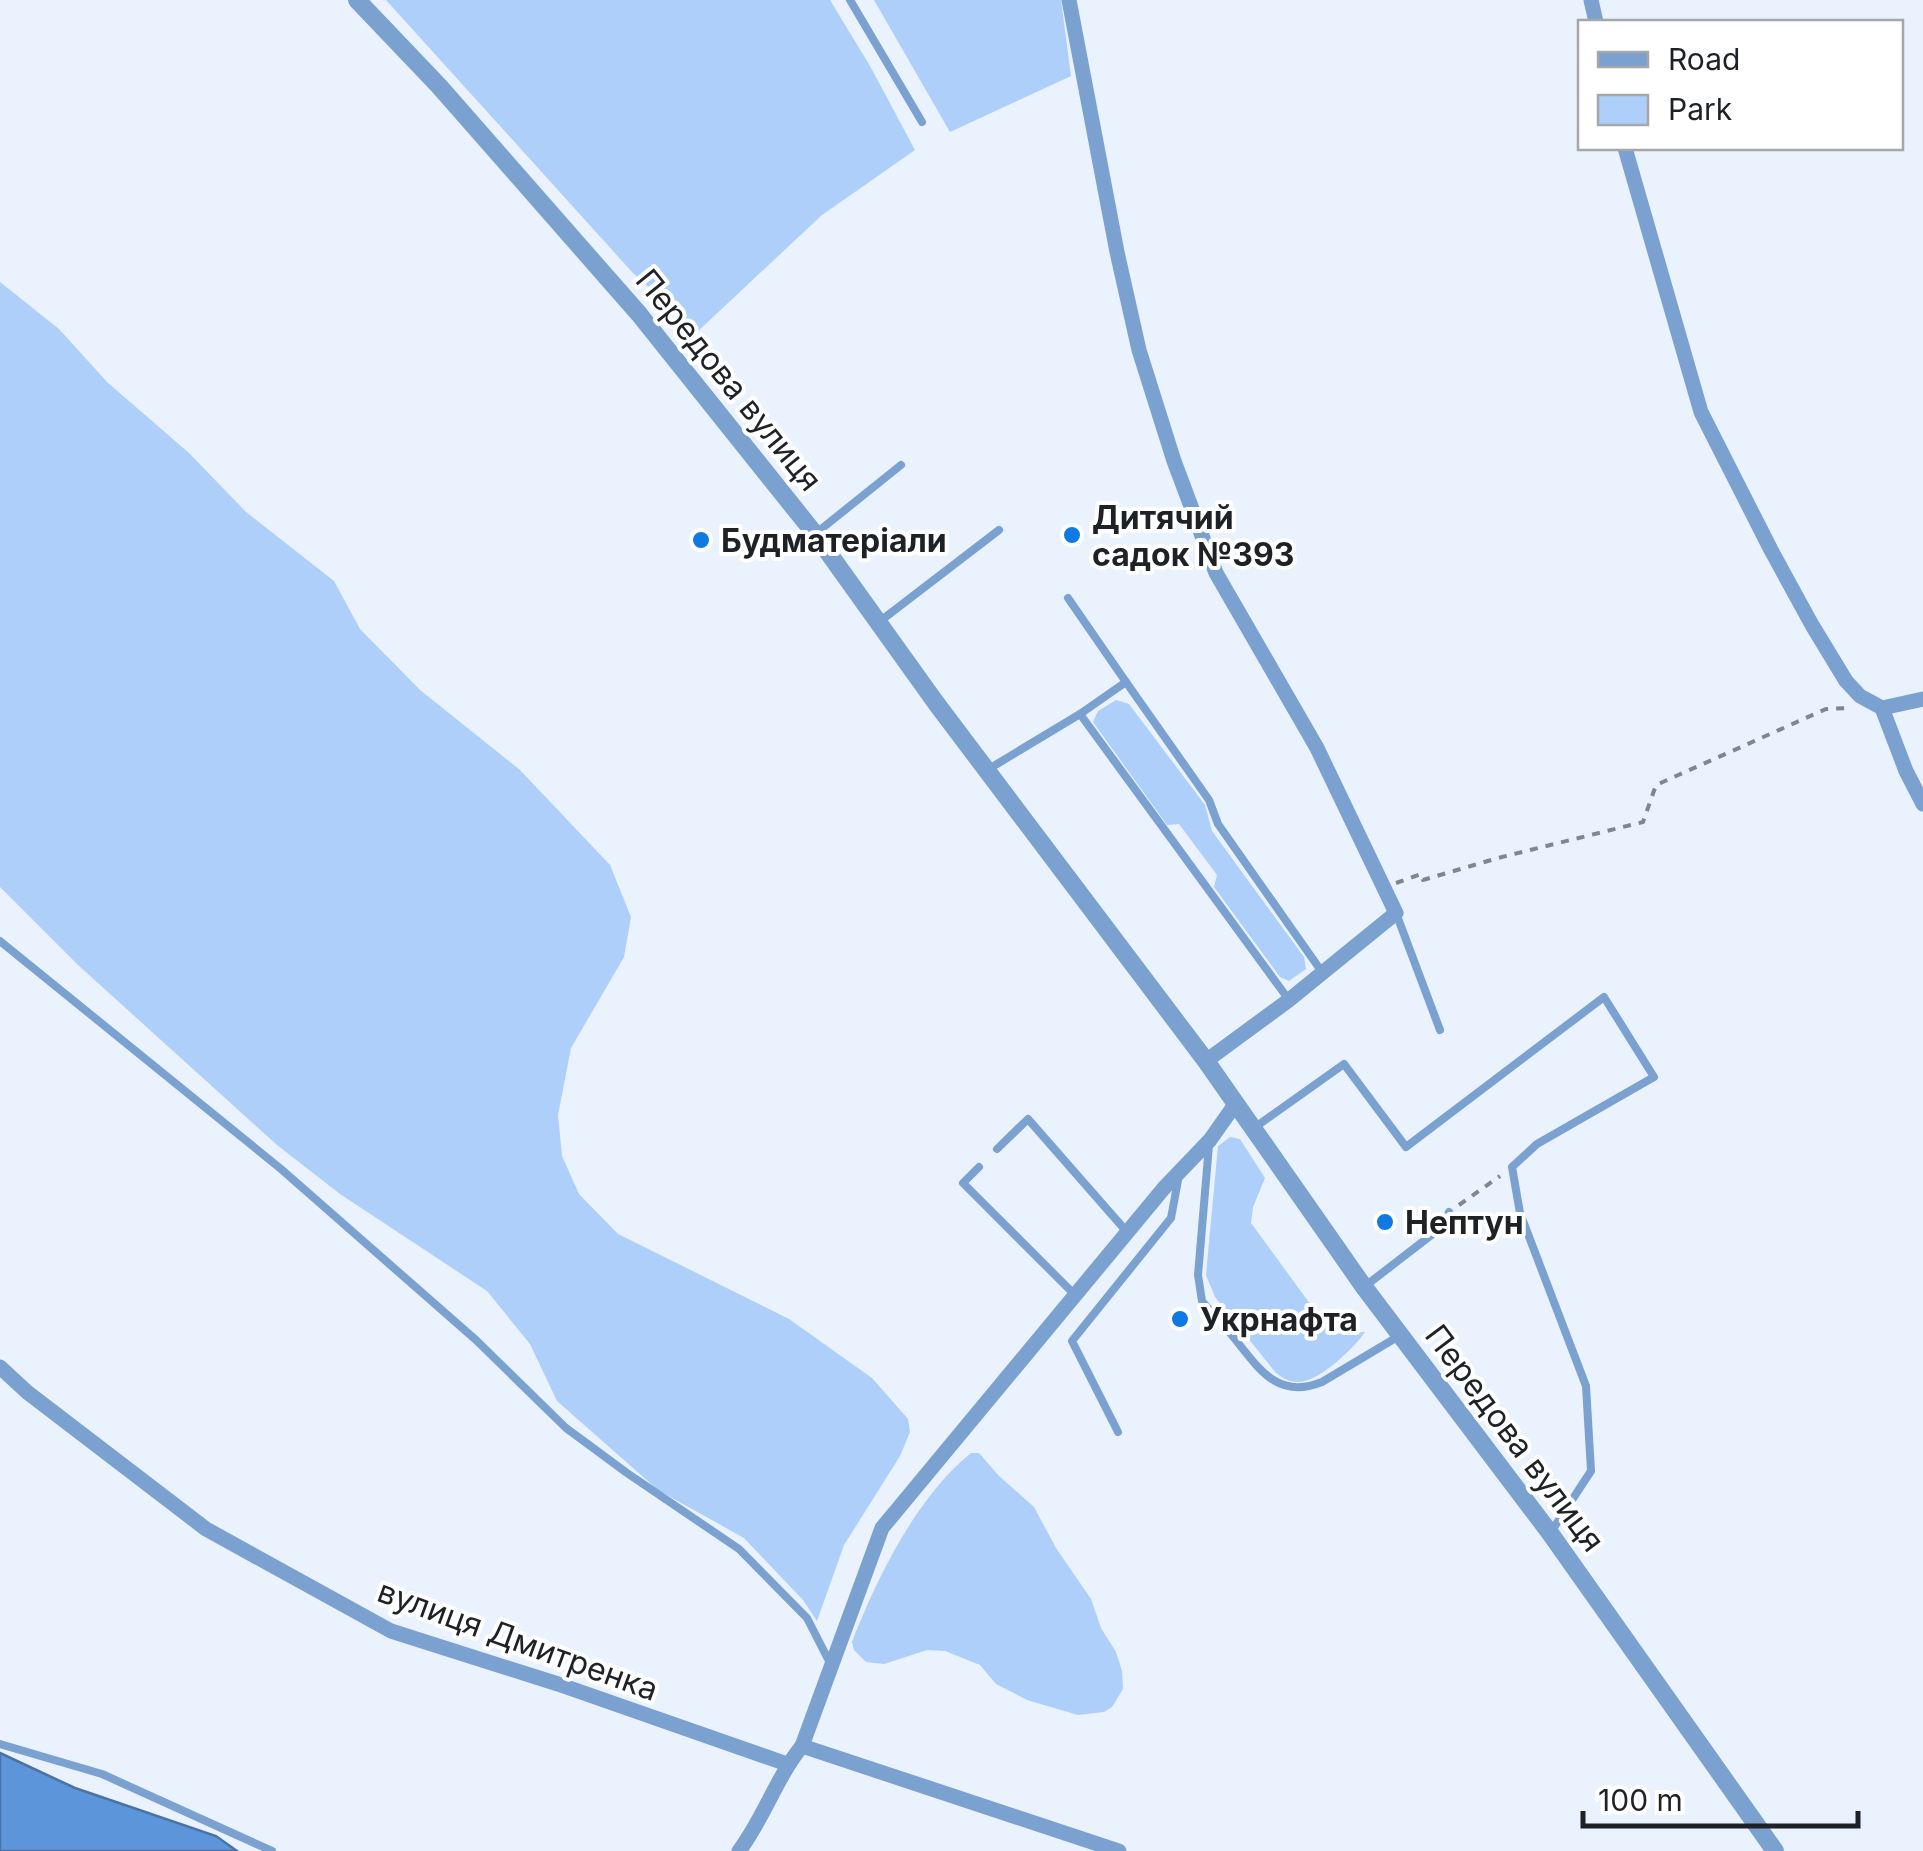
<svg xmlns="http://www.w3.org/2000/svg" width="1923" height="1851" viewBox="0 0 1923 1851" font-family="Inter,sans-serif">
  <style>
    .green { fill: #adcffa }
    .water { fill: #5d95da; stroke: #4a72a4; stroke-width: 2.5 }
    .lines { fill: none; stroke-linecap: round; stroke-linejoin: round }
    .path { stroke: #80868e; stroke-width: 4; stroke-dasharray: 8 8; stroke-linecap: butt }
    .service { stroke: #7ba1d0; stroke-width: 8 }
    .minor { stroke: #7ba1d0; stroke-width: 15 }
    .tertiary { stroke: #7ba1d0; stroke-width: 18 }
    .poi-dot { fill: #117ae2; stroke: #fff; stroke-width: 4 }
    .labels { text-anchor: middle; dominant-baseline: central; stroke-width: 8; stroke-linejoin: round; paint-order: stroke }
    .street-label { font-size: 32px; fill: #1e2227; stroke: #fff }
    .poi-label { font-size: 32px; font-weight: bold; fill: #1e2227; stroke: #fff; text-anchor: start }
  </style>
  <rect width="100%" height="100%" fill="#e9f2fd"/>
  <g class="green">
    <path d="M386 0H830L870 66 915 150 822 215 697 332 633 273Z"/>
    <path d="M874 0H1061L1071 76 950 132Z"/>
    <path d="M0 282 59 329 107 382 189 453 246 512 334 581 360 629 420 690 520 770 610 865 631 917 624 957 571 1048 558 1115 562 1156 579 1194 618 1234 789 1319 872 1378 908 1419 910 1432 900 1456 844 1545 817 1621 803 1600 744 1538 658 1490 557 1401 530 1344 487 1291 340 1194 277 1145 78 965 0 887Z"/>
    <path d="M1116 700 1129 704 1205 805 1212 831 1304 957 1306 969 1289 981 1280 977 1214 887 1217 875 1179 824 1167 825 1093 722 1098 711Z"/>
    <path d="M1230 1137 1240 1139 1265 1178 1253 1207 1251 1223 1332 1334 1365 1332C1354 1348 1320 1381 1299 1382 1290 1382 1284 1379 1276 1373L1215 1297 1206 1275 1218 1146Z"/>
    <path d="M971 1453H979L999 1476 1034 1507 1056 1548 1091 1599 1101 1628 1116 1652 1122 1671 1123 1689 1112 1707 1104 1712 1078 1715 1027 1700 996 1684 980 1665 945 1651 927 1650 884 1664 866 1662 854 1650 852 1642 855 1634C880 1572 918 1496 971 1453Z"/>
  </g>
  <path class="water" d="M0 1753 75 1788 216 1836 237 1851H0Z"/>
  <g class="lines">
    <g class="path">
      <path d="M1396 883 1421 874 1423 880 1498 858 1643 822 1656 785 1826 709 1847 708"/>
      <path d="M1459 1205 1500 1176"/>
    </g>
    <g class="service">
      <path d="M850 0 922 122"/>
      <path d="M815 534 901 465"/>
      <path d="M1068 598 1126 682"/>
      <path d="M879 622 999 530"/>
      <path d="M1080 714 1289 1000"/>
      <path d="M987 770 1080 714 1126 682 1209 800 1218 824 1322 972"/>
      <path d="M1396 913 1440 1030"/>
      <path d="M0 941 281 1169 476 1340 566 1428 627 1473 739 1549 807 1618 830 1663"/>
      <path d="M1254 1128 1344 1064 1406 1147 1604 997 1654 1077 1537 1144 1512 1167 1520 1213 1586 1386 1591 1471 1551 1532"/>
      <path d="M1209 1145 1198 1275 1202 1301 1215 1316"/>
      <path d="M997 1149 1028 1119 1127 1232"/>
      <path d="M979 1167 963 1183 1075 1295"/>
      <path d="M1364 1287 1443 1226 1449 1212"/>
      <path d="M1230 1333C1257 1365 1275 1401 1322 1382L1399 1336"/>
      <path d="M1118 1432 1072 1341 1171 1218 1179 1175"/>
      <path d="M0 1744 102 1774 272 1851"/>
    </g>
    <g class="minor">
      <path d="M1069 0 1117 252 1139 350 1174 461 1216 573 1317 748 1396 913 1289 1000 1206 1061"/>
      <path d="M1591 0 1596 22"/>
      <path d="M1625 148 1701 412 1771 550 1812 625 1846 681 1860 696 1882 708 1906 771 1923 804"/>
      <path d="M1882 708 1923 699"/>
      <path d="M0 1367 27 1392 206 1529 391 1631 558 1684 787 1764"/>
      <path d="M802 1746 1119 1851"/>
      <path d="M739 1851C764 1818 776 1778 802 1746L882 1528 1164 1188 1210 1140 1236 1103"/>
    </g>
    <path class="tertiary" d="M357 0 439 86 639 314 815 534 936 703 1206 1061 1364 1287 1550 1533 1775 1851"/>
  </g>
  <g class="poi-dot">
    <circle cx="1072" cy="535" r="10"/>
    <circle cx="701" cy="540" r="10"/>
    <circle cx="1385" cy="1222" r="10"/>
    <circle cx="1180" cy="1319" r="10"/>
  </g>
  <g class="labels">
    <g class="street-label">
      <text transform="translate(729 380) rotate(51)">Передова вулиця</text>
      <text transform="translate(1515 1438) rotate(53)">Передова вулиця</text>
      <text transform="translate(518 1640) rotate(20)">вулиця Дмитренка</text>
    </g>
    <g class="poi-label">
      <text x="1092" y="517">Дитячий<tspan x="1092" dy="37">садок №393</tspan></text>
      <text x="721" y="540">Будматеріали</text>
      <text x="1405" y="1222">Нептун</text>
      <text x="1200" y="1319">Укрнафта</text>
    </g>
  </g>
  <rect x="1578" y="20" width="325" height="130" fill="#ffffff" stroke="#a5a7a9" stroke-width="2.5"/>
  <rect x="1598" y="52" width="50" height="15" fill="#7ba1d0" stroke="#a5a7a9" stroke-width="2.5"/>
  <text x="1668" y="70" font-size="30" fill="#1e2227">Road</text>
  <rect x="1598" y="95" width="50" height="30" fill="#adcffa" stroke="#a5a7a9" stroke-width="2.5"/>
  <text x="1668" y="120" font-size="30" fill="#1e2227">Park</text>
  <path d="M1583 1811v15h275v-15" fill="none" stroke="#1e2227" stroke-width="5"/>
  <text x="1598" y="1811" font-size="30" fill="#1e2227" stroke="#ffffff" stroke-width="8" paint-order="stroke">100 m</text>
</svg>
